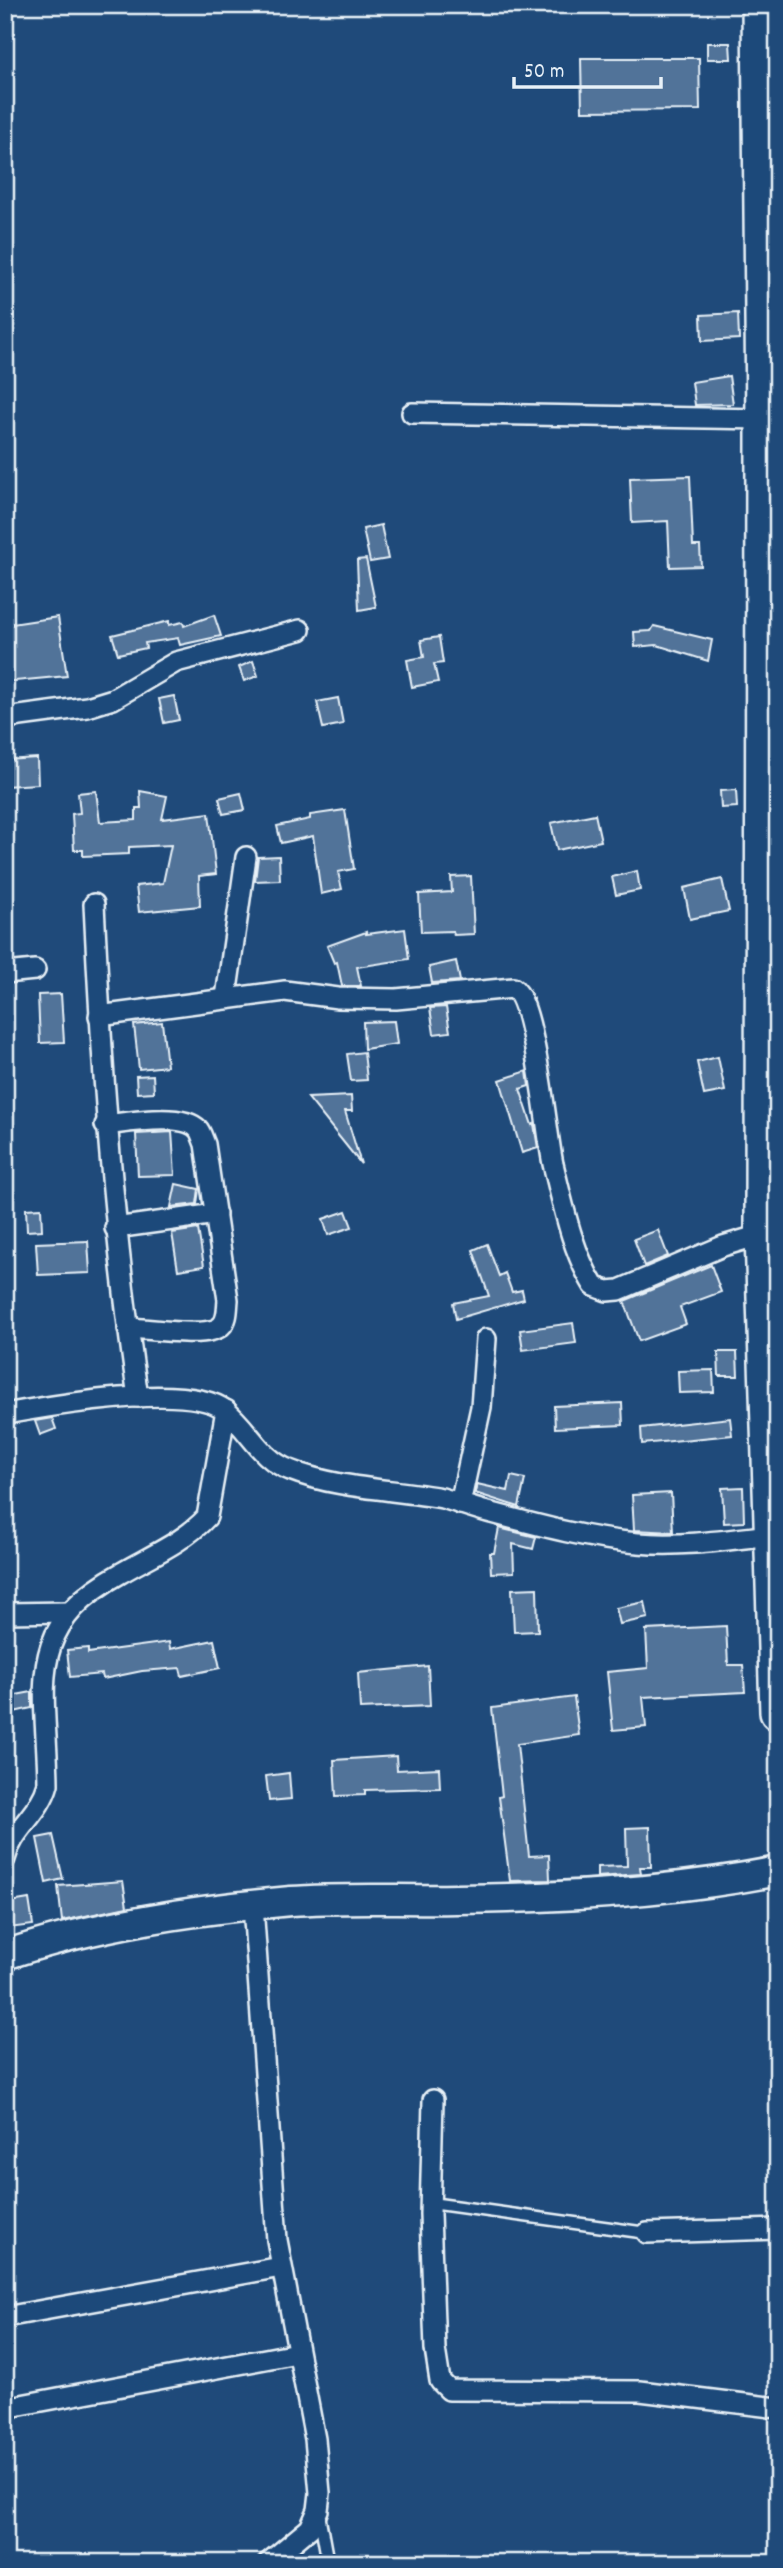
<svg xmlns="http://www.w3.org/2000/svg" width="783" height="2568" viewBox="0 0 783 2568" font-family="Dekko,sans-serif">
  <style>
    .building { fill: #517399; stroke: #e8f1f8; stroke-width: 2 }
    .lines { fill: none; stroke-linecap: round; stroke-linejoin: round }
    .lane-casing { stroke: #e8f1f8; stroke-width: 15 }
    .street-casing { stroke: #e8f1f8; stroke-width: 24 }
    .secondary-casing { stroke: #e8f1f8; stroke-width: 33 }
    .highway-casing { stroke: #e8f1f8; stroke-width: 40 }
    .lane { stroke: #1f4a7a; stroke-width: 10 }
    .street { stroke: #1f4a7a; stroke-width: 19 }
    .secondary { stroke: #1f4a7a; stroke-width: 28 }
    .highway { stroke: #1f4a7a; stroke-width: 35 }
  </style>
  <rect width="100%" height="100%" fill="#1f4a7a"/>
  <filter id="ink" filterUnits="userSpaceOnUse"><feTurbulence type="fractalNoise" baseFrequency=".0143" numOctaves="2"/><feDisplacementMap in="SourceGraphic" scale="14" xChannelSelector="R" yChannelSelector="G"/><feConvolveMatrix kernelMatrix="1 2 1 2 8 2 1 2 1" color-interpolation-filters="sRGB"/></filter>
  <g filter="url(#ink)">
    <g class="building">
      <path d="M707 43H730L731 59H707Z"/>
      <path d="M581 58H699L700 110 582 111Z"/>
      <path d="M738 313 739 339 702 341 701 315Z"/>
      <path d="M729 376 733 404 695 405 692 382Z"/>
      <path d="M690 476 693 546H700L701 566 670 567 668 521 632 523 630 478Z"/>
      <path d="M381 525 388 559 370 562 363 529Z"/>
      <path d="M366 559 376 607 359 610 357 560Z"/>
      <path d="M214 615 221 636 180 645 178 638 145 643 146 648 118 654 112 635 169 621V625L183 622 184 626Z"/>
      <path d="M58 617 67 676 5 682V625Z"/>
      <path d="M654 626 712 640 708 661 657 645 635 647 634 632 651 631Z"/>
      <path d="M439 637 443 663 434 664 438 682 412 687 407 660 424 657 421 640Z"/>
      <path d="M253 661 258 676 244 681 239 667Z"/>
      <path d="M174 696 179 720 164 723 159 699Z"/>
      <path d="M338 698 343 724 323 728 317 702Z"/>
      <path d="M37 758 38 784 5 786V760Z"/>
      <path d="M736 790 737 807 721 808 720 791Z"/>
      <path d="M96 791 100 822 136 820V808H141L140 791 167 796 162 819 209 813 216 874 199 876 200 906 139 912 136 886 163 883 171 845 129 847V854L83 856V850H74L72 814 80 813 78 793Z"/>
      <path d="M241 793 245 810 223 814 219 798Z"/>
      <path d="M345 810 354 869 338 872 342 889 321 894 313 836 281 843 277 826 310 819V815Z"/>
      <path d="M595 814 601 841 557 850 551 823Z"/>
      <path d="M279 856 280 880 255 881 258 857Z"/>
      <path d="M637 871 640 890 616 895 612 877Z"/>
      <path d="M471 876 474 934 454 935 453 931 421 932 419 894 452 892 451 877Z"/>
      <path d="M722 879 729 911 690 919 684 888Z"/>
      <path d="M405 929 409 959 357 967 361 986H342L337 962 334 963 327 946 366 932V934Z"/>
      <path d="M456 961 460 981 432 983 429 967Z"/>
      <path d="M61 994 64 1042 40 1043 38 995Z"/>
      <path d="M446 1007 450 1032 434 1034 430 1008Z"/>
      <path d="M394 1021 397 1044 364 1049 363 1022Z"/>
      <path d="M162 1022 167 1066 139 1069 134 1025Z"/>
      <path d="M364 1052 367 1080 351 1081 347 1054Z"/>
      <path d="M718 1057 725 1091 704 1095 697 1062Z"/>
      <path d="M527 1071 529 1086 520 1089 532 1125 534 1124 538 1148 522 1153 500 1080Z"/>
      <path d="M153 1075 154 1092 137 1093 136 1076Z"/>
      <path d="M351 1096 352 1111H345L361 1164 308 1098Z"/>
      <path d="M172 1132 175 1175 138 1176 136 1134Z"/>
      <path d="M176 1184 199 1189 197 1204 171 1207Z"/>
      <path d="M41 1208 42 1230 27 1231 26 1209Z"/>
      <path d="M346 1211 352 1227 328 1235 323 1219Z"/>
      <path d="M198 1229 204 1266 178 1270 172 1233Z"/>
      <path d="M658 1230 668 1256 644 1266 634 1239Z"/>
      <path d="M88 1241 90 1273 38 1275 36 1243Z"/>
      <path d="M487 1244 499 1276 505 1273 512 1292 522 1290 524 1299 456 1319 453 1303 489 1296 473 1250Z"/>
      <path d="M711 1265 721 1292 680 1307 686 1324 639 1341 624 1301Z"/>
      <path d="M573 1323 576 1343 523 1350 520 1330Z"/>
      <path d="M718 1352H737L738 1376H719Z"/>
      <path d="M713 1370 714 1392 679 1393 678 1371Z"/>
      <path d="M622 1403 623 1425 555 1428 554 1406Z"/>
      <path d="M52 1418 56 1429 40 1435 35 1421Z"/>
      <path d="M730 1418 732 1435 642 1444 641 1428Z"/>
      <path d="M511 1476 525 1479 519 1507 475 1493 477 1484 508 1491Z"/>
      <path d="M743 1487 744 1522 724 1523 722 1488Z"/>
      <path d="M671 1493 673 1532 634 1530 632 1495Z"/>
      <path d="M499 1528 536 1537 533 1549 513 1544 514 1572 491 1573 490 1553H494Z"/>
      <path d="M537 1588 538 1631 514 1632 512 1589Z"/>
      <path d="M645 1602 648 1618 620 1624 616 1608Z"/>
      <path d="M726 1626 728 1665H743L745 1692 643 1697 646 1727 613 1730 607 1672 648 1668 646 1630Z"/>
      <path d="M214 1640 220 1668 182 1676 180 1668 142 1671 103 1679 102 1674 70 1677 67 1650 88 1648V1653L169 1642 170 1649Z"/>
      <path d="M428 1666 430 1706 360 1709 358 1673Z"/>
      <path d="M32 1692V1708L5 1714V1697Z"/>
      <path d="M574 1697 579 1735 517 1744 529 1856 549 1855 550 1880 510 1881 499 1797 502 1796 492 1708Z"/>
      <path d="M396 1756 397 1770 439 1768 440 1788 365 1790V1795L336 1796 334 1760Z"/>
      <path d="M289 1773 291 1799 269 1801 266 1776Z"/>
      <path d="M650 1827 651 1867H640L641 1874 597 1877V1867L627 1866 626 1828Z"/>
      <path d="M53 1835 63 1879 46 1883 37 1838Z"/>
      <path d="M123 1881 127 1907 62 1921 58 1886Z"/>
      <path d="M29 1899 33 1925 9 1928 5 1903Z"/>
    </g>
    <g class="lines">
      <g class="lane-casing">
        <g id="lane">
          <path d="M431 2203 647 2233"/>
          <path d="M319 2514 328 2563"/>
        </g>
      </g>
      <g class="street-casing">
        <g id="street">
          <path d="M412 413 764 419"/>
          <path d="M5 718 87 707 113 699 176 662 300 630"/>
          <path d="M94 904C102 1071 113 1231 138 1397"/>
          <path d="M5 973 35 970"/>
          <path d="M226 997 246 857"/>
          <path d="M99 1016 285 991 338 998 396 999 513 988C535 1001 546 1132 553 1164 563 1204 572 1251 594 1286L607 1291 619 1290 723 1246 763 1234"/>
          <path d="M105 1125C125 1123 183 1112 198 1129 201 1132 203 1140 205 1144L228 1300C227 1309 228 1320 221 1326 208 1339 147 1328 128 1328"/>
          <path d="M115 1228 216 1214"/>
          <path d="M5 1414C50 1406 189 1381 225 1410 249 1429 260 1459 290 1470 338 1489 393 1489 442 1498 457 1502 472 1508 488 1512 537 1525 588 1539 638 1543 682 1547 727 1540 771 1535"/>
          <path d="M460 1504 481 1407 486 1339"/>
          <path d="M5 1613 70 1612"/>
          <path d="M5 1859C12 1829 40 1814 48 1784 47 1688 21 1628 121 1573 150 1556 184 1542 207 1517L226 1410"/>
          <path d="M253 1906 277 2240 315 2439 320 2493 318 2510 310 2528 268 2563"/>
          <path d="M433 2100 430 2214 435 2349 440 2381 449 2390 640 2391 778 2408"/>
          <path d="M647 2233 778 2229"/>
          <path d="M5 2317 281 2267"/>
          <path d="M5 2408 297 2353"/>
        </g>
      </g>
      <g class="secondary-casing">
        <path id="secondary" d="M5 1955C97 1924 195 1910 291 1901 346 1897 401 1900 456 1899 563 1898 673 1892 778 1871"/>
      </g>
      <g class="highway-casing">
        <path id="highway" d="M760 5 764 419 763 1234 778 1712"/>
      </g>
      <use href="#lane" class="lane"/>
      <use href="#street" class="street"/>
      <use href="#secondary" class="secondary"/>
      <use href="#highway" class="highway"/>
    </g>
  </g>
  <rect width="783" height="2568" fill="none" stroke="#1f4a7a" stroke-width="28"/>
  <rect x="14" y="14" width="755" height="2540" fill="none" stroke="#e8f1f8" stroke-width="2.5" filter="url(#ink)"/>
  <path d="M514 77v10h147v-10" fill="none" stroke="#e8f1f8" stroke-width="3.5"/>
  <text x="524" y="77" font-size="21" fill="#e8f1f8" stroke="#1f4a7a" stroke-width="5" paint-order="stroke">50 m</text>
</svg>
